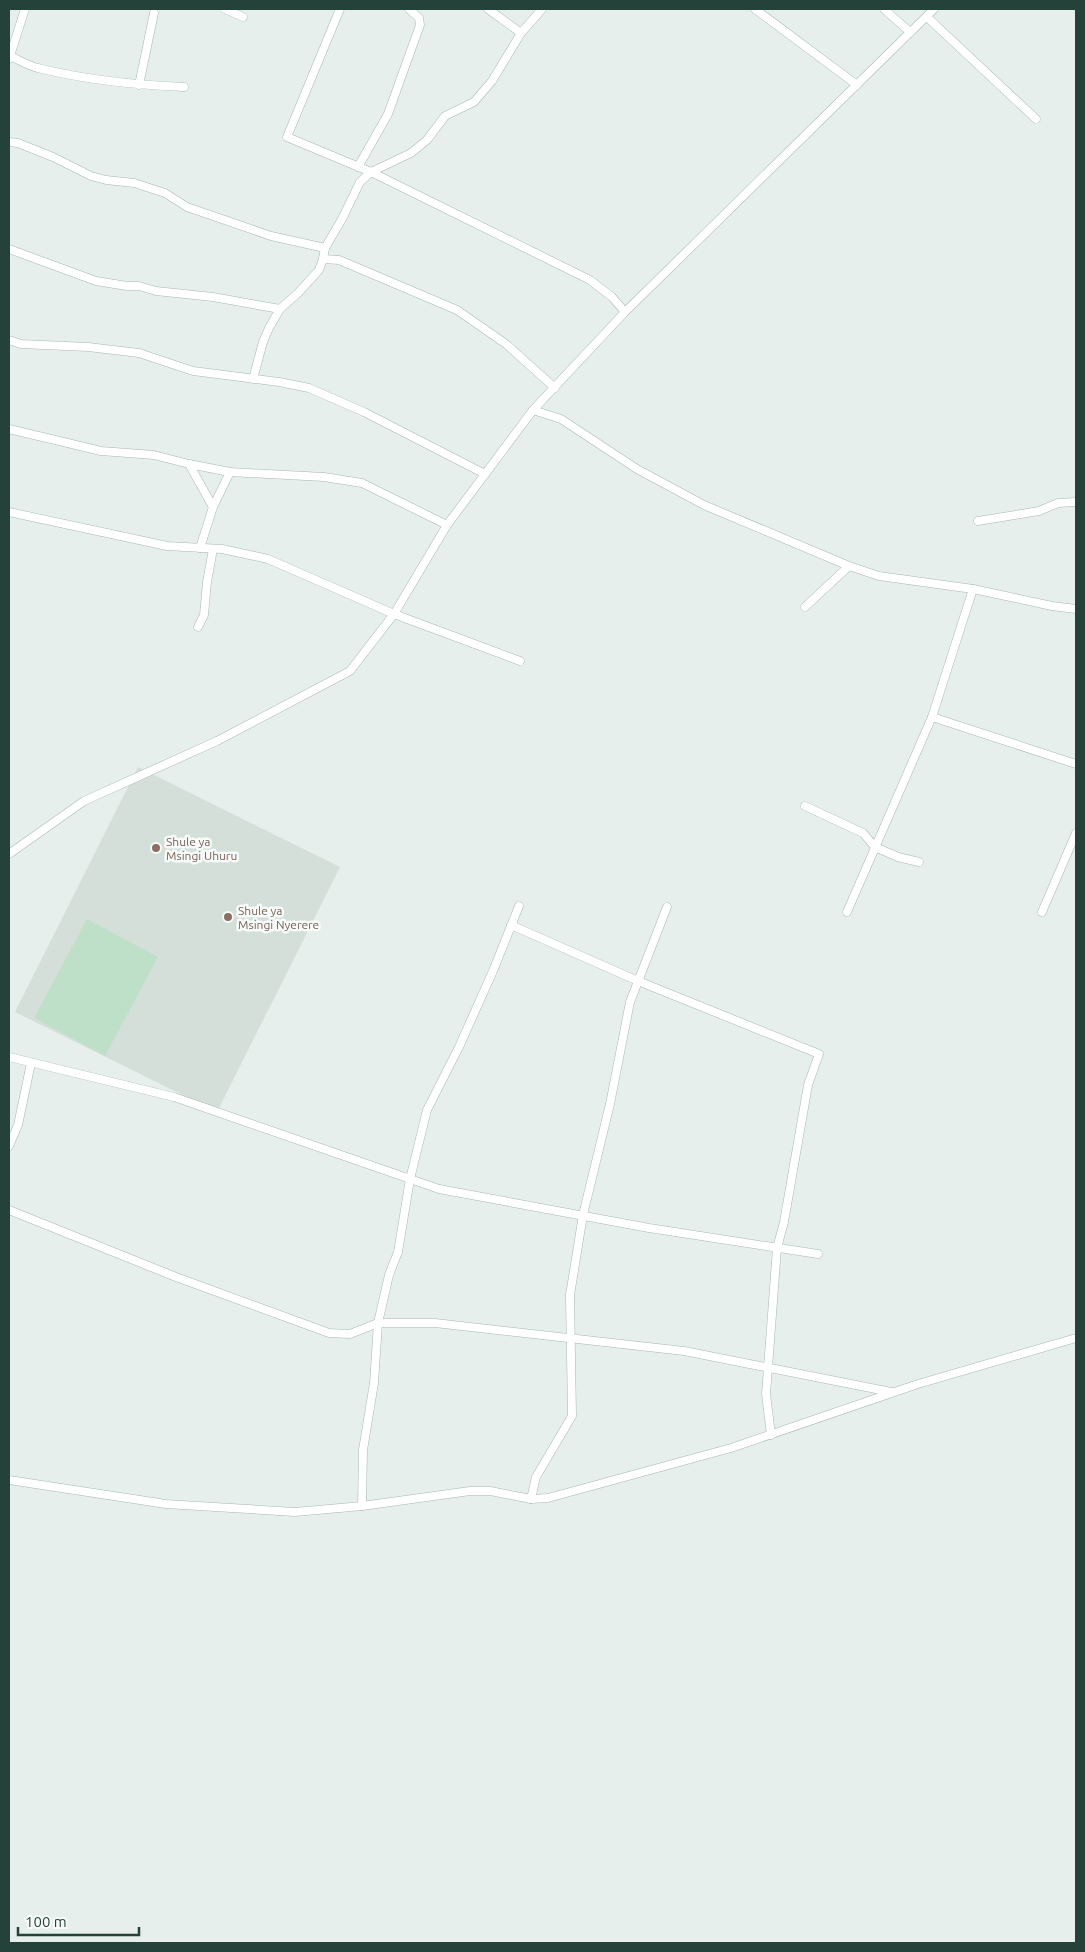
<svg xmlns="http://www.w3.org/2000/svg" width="1085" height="1952" viewBox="0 0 1085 1952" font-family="Ubuntu,sans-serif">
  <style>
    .built { fill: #d4dfda }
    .green { fill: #bfe0c8 }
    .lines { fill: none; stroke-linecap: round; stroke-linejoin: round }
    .street-casing { stroke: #a8b8b2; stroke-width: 9 }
    .street { stroke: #fff; stroke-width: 8 }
    .education-dot { fill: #8d6e63; stroke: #f7fbf9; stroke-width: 2 }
    .labels { text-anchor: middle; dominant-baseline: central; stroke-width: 5; stroke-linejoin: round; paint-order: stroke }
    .education-label { font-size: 12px; fill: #785e54; stroke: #f7fbf9; text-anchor: start }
  </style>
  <rect width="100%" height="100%" fill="#e6efeb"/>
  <path class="built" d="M138 767 340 867 217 1112 15 1012Z"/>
  <path class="green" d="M87 919 158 957 105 1056 34 1018Z"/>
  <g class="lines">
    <g class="street-casing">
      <g id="street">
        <path d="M225 9 243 17"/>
        <path d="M340 9 287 137 371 172 590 280 612 297 625 312"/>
        <path d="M488 9 521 33"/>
        <path d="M755 9 857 85"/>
        <path d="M884 9 910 32"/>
        <path d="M927 17 1036 119"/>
        <path d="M10 56C19 60 29 66 38 68 86 80 136 85 184 87"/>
        <path d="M9 59 25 9"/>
        <path d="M139 85 154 13"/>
        <path d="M9 142 18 143 53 157 91 176 106 180 134 183 165 193 187 207 271 236 325 248"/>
        <path d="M358 167 388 114 420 25 419 18 409 9"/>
        <path d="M9 249 96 281 127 286H139L156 291 213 297 280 309"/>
        <path d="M323 259 339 260 457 310 506 344 555 388"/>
        <path d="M9 340 21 344 88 347 139 353 193 371 279 382 309 388 364 412 485 474"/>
        <path d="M253 379 263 342 269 328 280 309 298 293 319 270 323 259 325 248 342 219 360 182 371 172 411 153 427 140 445 116 474 102 492 81 521 33 542 9"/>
        <path d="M533 410 561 419 637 469 704 505 849 566 879 576 973 589 1052 606 1076 609"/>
        <path d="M9 429 101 451 154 455 189 464 230 472 324 477 362 483 447 525"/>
        <path d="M189 464 213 507"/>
        <path d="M9 512 167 546 222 549 268 559 394 614 520 661"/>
        <path d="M978 521 1039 511 1058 503 1076 502"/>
        <path d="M200 548 213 507 230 472"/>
        <path d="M805 607 849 566"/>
        <path d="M198 627 204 615 207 582 213 549"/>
        <path d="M932 717 1076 764"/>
        <path d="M805 806 863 833 875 847 898 857 919 862"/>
        <path d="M9 854 84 801 217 741 350 671 394 614 447 525 533 410 625 312 934 9"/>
        <path d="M847 912 932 717 973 589"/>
        <path d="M1042 912 1076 833"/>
        <path d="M511 925 638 981 819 1054 808 1085 784 1222 777 1248 766 1394 771 1435"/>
        <path d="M9 1057 174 1097 439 1189 649 1228 818 1254"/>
        <path d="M9 1146 18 1125 31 1063"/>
        <path d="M9 1210 176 1277 329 1333 350 1334 378 1323H435L684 1351 891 1392"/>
        <path d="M9 1480 166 1504 295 1512 362 1506 470 1491H490L531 1499 548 1498 731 1448 918 1384 1076 1338"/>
        <path d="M531 1499 536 1477 572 1416 570 1295 583 1215 610 1104 630 1002 667 907"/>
        <path d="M362 1506 363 1450 374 1383 378 1323 389 1275 398 1252 410 1179 427 1110 459 1047 493 971 519 906"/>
      </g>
    </g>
    <use href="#street" class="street"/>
  </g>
  <g class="education-dot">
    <circle cx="156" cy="848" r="5"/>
    <circle cx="228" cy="917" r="5"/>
  </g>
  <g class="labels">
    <g class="education-label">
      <text x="166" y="841">Shule ya<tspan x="166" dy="14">Msingi Uhuru</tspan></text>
      <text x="238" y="910">Shule ya<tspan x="238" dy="14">Msingi Nyerere</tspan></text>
    </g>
  </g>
  <rect width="1085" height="1952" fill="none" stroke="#24423a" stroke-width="20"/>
  <path d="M18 1927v8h121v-8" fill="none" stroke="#24423a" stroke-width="2.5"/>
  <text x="25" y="1927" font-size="15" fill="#24423a" stroke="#f7fbf9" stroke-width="4" paint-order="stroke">100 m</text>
</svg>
